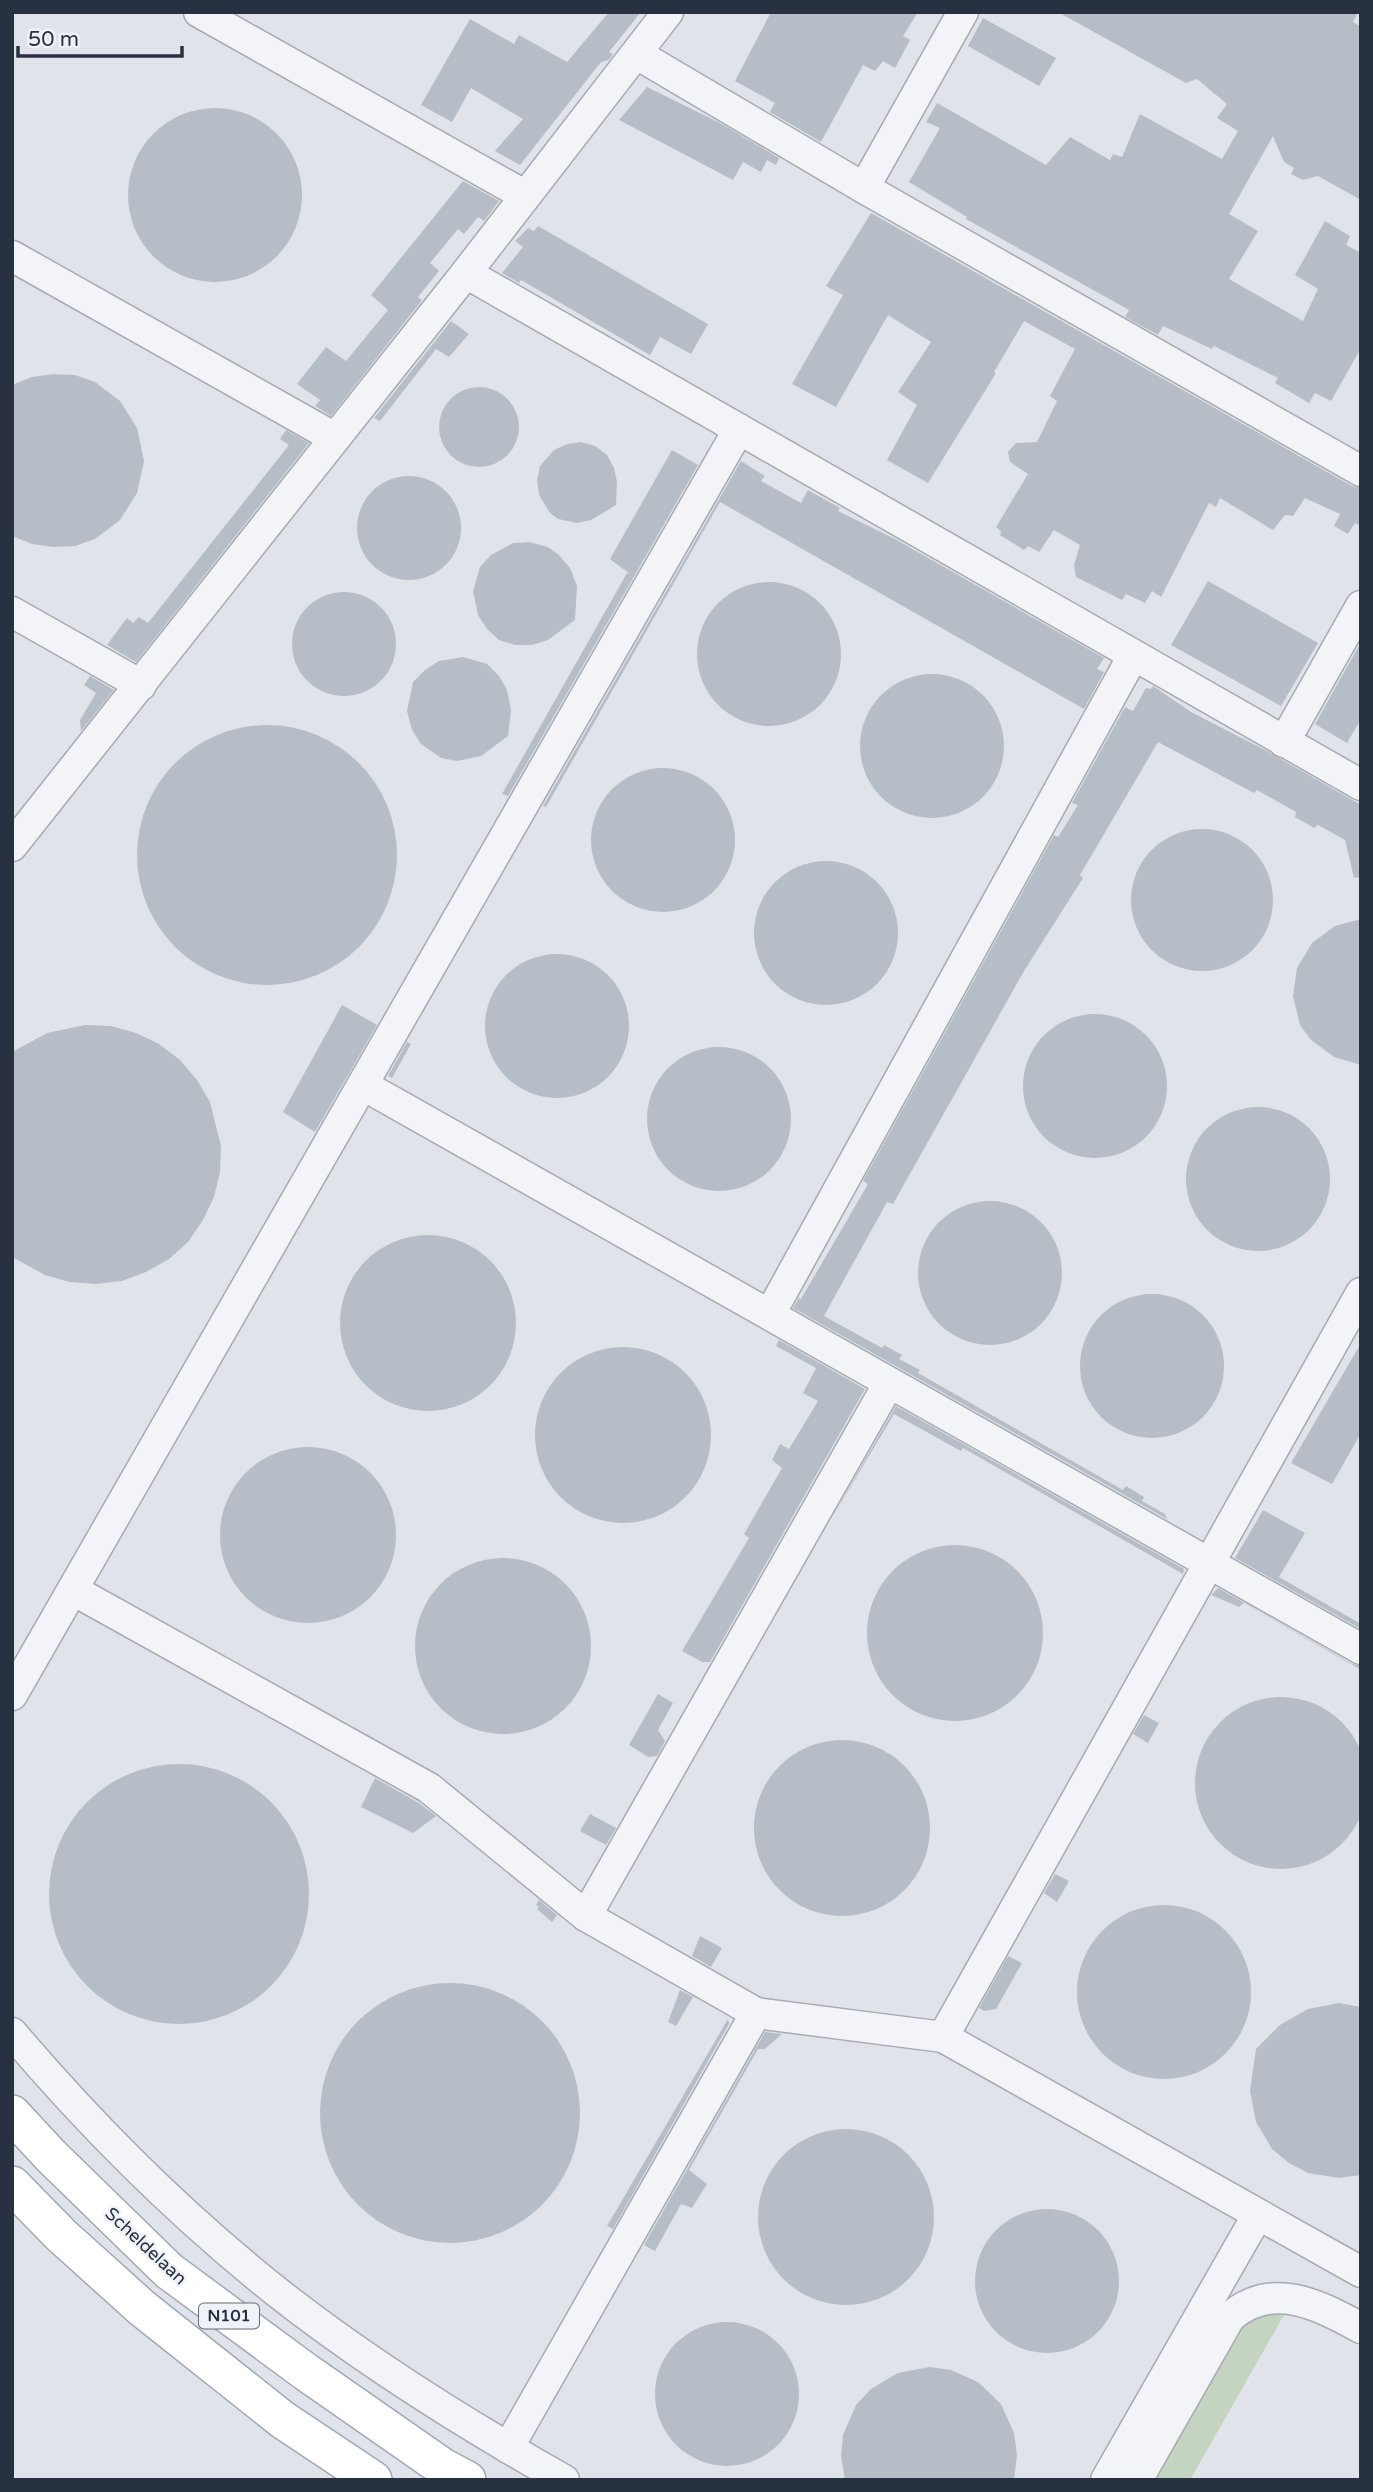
<svg xmlns="http://www.w3.org/2000/svg" width="1373" height="2492" viewBox="0 0 1373 2492" font-family="'Varela Round',sans-serif">
  <style>
    .green { fill: #c5d4c0 }
    .building { fill: #b7bdc6 }
    .lines { fill: none; stroke-linecap: round; stroke-linejoin: round }
    .minor-casing { stroke: #a5aab3; stroke-width: 33 }
    .major-casing { stroke: #9ea8b6; stroke-width: 40 }
    .minor { stroke: #f3f4f7; stroke-width: 30 }
    .major { stroke: #fff; stroke-width: 37 }
    .labels { text-anchor: middle; dominant-baseline: central; stroke-width: 5; stroke-linejoin: round; paint-order: stroke }
    .shield { fill: #eff2f7; stroke: #646b78; stroke-width: 2 }
    .shield-label { font-size: 16px; font-weight: bold; fill: #283141 }
    .street-label { font-size: 18px; fill: #283141; stroke: #eff2f7 }
  </style>
  <rect width="100%" height="100%" fill="#e0e3e9"/>
  <path class="green" d="M1276 2311 1284 2315 1190 2480H1149L1242 2319Z"/>
  <g class="building">
    <path d="M609 12H641L609 52 613 54 609 60 601 62 520 165 495 151 523 119 471 88 452 122 421 105 470 19 514 44 519 35 567 62Z"/>
    <path d="M771 12H918L903 36 910 40 895 68 883 61 875 71 863 65 821 142 770 112 775 103 735 81Z"/>
    <path d="M1058 12H1358L1353 22 1361 27V200L1318 176 1303 180 1291 174 1294 168 1284 162 1273 136 1229 214 1258 231 1229 279 1303 321 1318 289 1295 275 1325 221 1350 236 1346 245 1361 253V348L1331 401 1315 393 1309 403 1275 383 1278 378 1214 346 1212 349 1163 326 1158 335 1125 317 1129 310 966 219 967 217 909 182 940 128 926 122 937 103 1046 165 1070 137 1110 160 1113 154 1122 157 1140 114 1222 159 1238 131 1217 118 1227 104 1197 79 1186 83Z"/>
    <path d="M983 18 1056 58 1039 86 968 46Z"/>
    <path d="M647 87 720 123 779 158 776 165 767 160 761 172 743 162 733 180 619 120Z"/>
    <circle cx="215" cy="195" r="87"/>
    <path d="M463 181 499 201 484 221 478 217 464 234 458 229 430 263 439 271 418 297 422 300 331 416 315 406 320 400 297 384 326 347 346 361 388 310 371 295Z"/>
    <path d="M871 213 1352 486 1361 488V526L1355 523 1348 534 1334 526 1340 514 1305 498 1293 516 1285 515 1273 530 1220 498 1216 507 1209 503 1161 597 1152 591 1145 603 1126 594 1122 600 1076 577 1074 565 1080 545 1054 530 1039 552 1028 546 1024 550 1000 535 1001 531 996 527 1028 474 1010 462 1008 452 1016 443 1037 442 1057 401 1050 396 1075 349 1024 321 994 372 996 373 928 483 887 460 917 405 898 392 931 342 888 315 836 407 792 384 843 295 826 286Z"/>
    <path d="M538 226 708 324 691 354 660 337 650 355 521 280 519 283 502 273 523 247 515 241 528 228 534 231Z"/>
    <path d="M451 321 469 334 449 357 436 349 380 421 374 418Z"/>
    <path d="M53 374 75 375 95 382 120 401 137 428 144 461 137 493 120 520 95 539 75 546 53 547 32 544 12 536V385L32 377Z"/>
    <circle cx="479" cy="427" r="40"/>
    <path d="M286 430 309 443 136 662 107 645 127 618 133 623 139 617 148 623 289 445 280 439Z"/>
    <path d="M581 442 595 446 607 455 614 468 617 482 616 505 591 520 577 523 558 519 550 513 539 495 537 480 540 466 554 450 567 444Z"/>
    <path d="M672 450 698 465 508 796 502 794 627 573 630 574 610 559Z"/>
    <path d="M741 461 765 476 761 481 801 503 808 490 840 508 838 511 895 539 1104 658 1097 669 1104 672 1084 709 720 502 546 807 543 806Z"/>
    <circle cx="409" cy="528" r="52"/>
    <path d="M529 542 548 547 559 555 570 568 577 586 575 620 548 640 532 645H515L499 640 487 629 478 615 473 591 480 567 491 555 513 543Z"/>
    <path d="M1208 581 1318 643 1281 706 1171 645Z"/>
    <circle cx="769" cy="654" r="72"/>
    <circle cx="344" cy="644" r="52"/>
    <path d="M1361 642V719L1347 743 1315 724Z"/>
    <path d="M463 657 487 664 499 676 507 690 511 710 508 736 481 756 457 761 441 758 421 744 412 730 407 711 413 682 425 670 439 661Z"/>
    <circle cx="932" cy="746" r="72"/>
    <path d="M90 676 114 690 81 731 80 720 96 693 84 685Z"/>
    <path d="M1153 686 1191 712 1267 751 1361 805V877L1354 878 1345 840 1318 825 1314 828 1295 817 1296 812 1257 790 1254 793 1158 742 1080 875 1083 878 1024 971 893 1204 887 1202 824 1316 882 1348 884 1345 902 1355 899 1359 920 1370 918 1373 1123 1490 1126 1486 1144 1497 1142 1501 1165 1514 1167 1519 793 1308 799 1298 801 1299 868 1184 863 1181 1054 835 1058 837 1078 805 1072 803 1125 707 1133 711 1146 688 1151 689Z"/>
    <circle cx="267" cy="855" r="130"/>
    <circle cx="663" cy="840" r="72"/>
    <circle cx="1202" cy="900" r="71"/>
    <circle cx="826" cy="933" r="72"/>
    <path d="M1361 919V1065L1334 1057 1311 1040 1300 1025 1293 996 1297 968 1312 943 1335 926Z"/>
    <circle cx="557" cy="1026" r="72"/>
    <path d="M342 1005 377 1025 315 1132 283 1112Z"/>
    <circle cx="1095" cy="1086" r="72"/>
    <path d="M85 1025 111 1026 136 1033 159 1044 180 1060 197 1080 210 1102 221 1146 220 1172 214 1197 203 1220 188 1242 169 1259 146 1272 122 1281 96 1284 70 1282 45 1275 12 1257V1052L47 1033Z"/>
    <path d="M407 1042 411 1044 392 1078 388 1076Z"/>
    <circle cx="719" cy="1119" r="72"/>
    <circle cx="1258" cy="1179" r="72"/>
    <circle cx="990" cy="1273" r="72"/>
    <circle cx="428" cy="1323" r="88"/>
    <circle cx="1152" cy="1366" r="72"/>
    <path d="M779 1340 865 1389 710 1662H702L682 1651 749 1538 744 1534 782 1468 772 1460 780 1444 789 1449 818 1401 803 1393 816 1368 776 1346Z"/>
    <path d="M1361 1343V1433L1332 1484 1291 1463Z"/>
    <circle cx="623" cy="1435" r="88"/>
    <path d="M896 1406 1184 1569 1183 1574 963 1448 961 1451 894 1414 833 1516Z"/>
    <circle cx="308" cy="1535" r="88"/>
    <path d="M1263 1510 1305 1533 1279 1577 1361 1624V1629L1235 1558Z"/>
    <circle cx="955" cy="1633" r="88"/>
    <circle cx="503" cy="1646" r="88"/>
    <path d="M1218 1588 1352 1664 1361 1666V1670L1244 1603 1239 1607 1211 1595Z"/>
    <path d="M658 1694 673 1703 658 1730 665 1741 657 1756 648 1757 629 1745Z"/>
    <circle cx="1281" cy="1783" r="86"/>
    <path d="M1144 1715 1159 1723 1148 1743 1133 1734Z"/>
    <circle cx="842" cy="1828" r="88"/>
    <circle cx="179" cy="1894" r="130"/>
    <path d="M375 1778 419 1803 436 1816 413 1833 361 1807Z"/>
    <path d="M590 1814 616 1828 606 1845 580 1831Z"/>
    <path d="M1055 1874 1069 1881 1057 1902 1044 1893Z"/>
    <path d="M539 1900 557 1915 552 1922 537 1909 539 1907 536 1905Z"/>
    <circle cx="1164" cy="1992" r="87"/>
    <path d="M700 1936 722 1948 711 1967 692 1956Z"/>
    <path d="M1008 1956 1022 1963 996 2009 984 2011 979 2008Z"/>
    <circle cx="450" cy="2113" r="130"/>
    <path d="M680 1990 693 1997 676 2026 668 2022Z"/>
    <path d="M1339 2003 1361 2007V2175L1339 2178 1308 2173 1289 2163 1272 2149 1256 2122 1250 2091 1256 2049 1280 2025 1308 2009Z"/>
    <path d="M728 2019 729 2024 613 2229 607 2226Z"/>
    <path d="M765 2032 782 2034 765 2049H758L689 2170 707 2184 692 2208 681 2204 655 2251 644 2245Z"/>
    <circle cx="846" cy="2217" r="88"/>
    <circle cx="1047" cy="2281" r="72"/>
    <circle cx="727" cy="2394" r="72"/>
    <path d="M930 2367 951 2370 978 2382 1001 2404 1014 2433 1017 2455 1014 2480H845L841 2456 843 2435 856 2405 871 2389 898 2373Z"/>
  </g>
  <g class="lines">
    <g class="minor-casing">
      <g id="minor">
        <path d="M199 12 524 195"/>
        <path d="M637 54 864 188 1361 471"/>
        <path d="M864 188 963 12"/>
        <path d="M12 256 335 438"/>
        <path d="M466 273 1361 785"/>
        <path d="M12 612 141 685"/>
        <path d="M1284 742 1361 606"/>
        <path d="M12 846 466 273 668 12"/>
        <path d="M363 1085 1361 1649"/>
        <path d="M770 1314 1133 656"/>
        <path d="M73 1590 429 1788 586 1916 756 2013 943 2037 1361 2272"/>
        <path d="M12 1695 739 429"/>
        <path d="M586 1916 889 1383"/>
        <path d="M12 2033C92 2127 180 2215 277 2292 366 2362 465 2424 564 2480"/>
        <path d="M943 2037 1361 1293"/>
        <path d="M508 2448 756 2013"/>
        <path d="M1106 2480 1257 2216"/>
        <path d="M1137 2480 1230 2317C1272 2280 1319 2305 1361 2328"/>
      </g>
    </g>
    <g class="major-casing">
      <g id="major">
        <path d="M12 2114 51 2156 169 2271 306 2372 441 2466 467 2480"/>
        <path d="M12 2185 61 2235 142 2308 283 2420 373 2480"/>
      </g>
    </g>
    <use href="#minor" class="minor"/>
    <use href="#major" class="major"/>
  </g>
  <g class="labels">
    <rect class="shield" x="199" y="2303.5" width="60" height="25" rx="5"/>
    <g class="shield-label">
      <text x="229" y="2316">N101</text>
    </g>
    <g class="street-label">
      <text transform="translate(146 2246) rotate(43)">Scheldelaan</text>
    </g>
  </g>
  <rect width="1373" height="2492" fill="none" stroke="#283141" stroke-width="28"/>
  <path d="M18 46v10h164v-10" fill="none" stroke="#283141" stroke-width="3.5"/>
  <text x="28" y="46" font-size="21" fill="#283141" stroke="#eff2f7" stroke-width="5" paint-order="stroke">50 m</text>
</svg>
